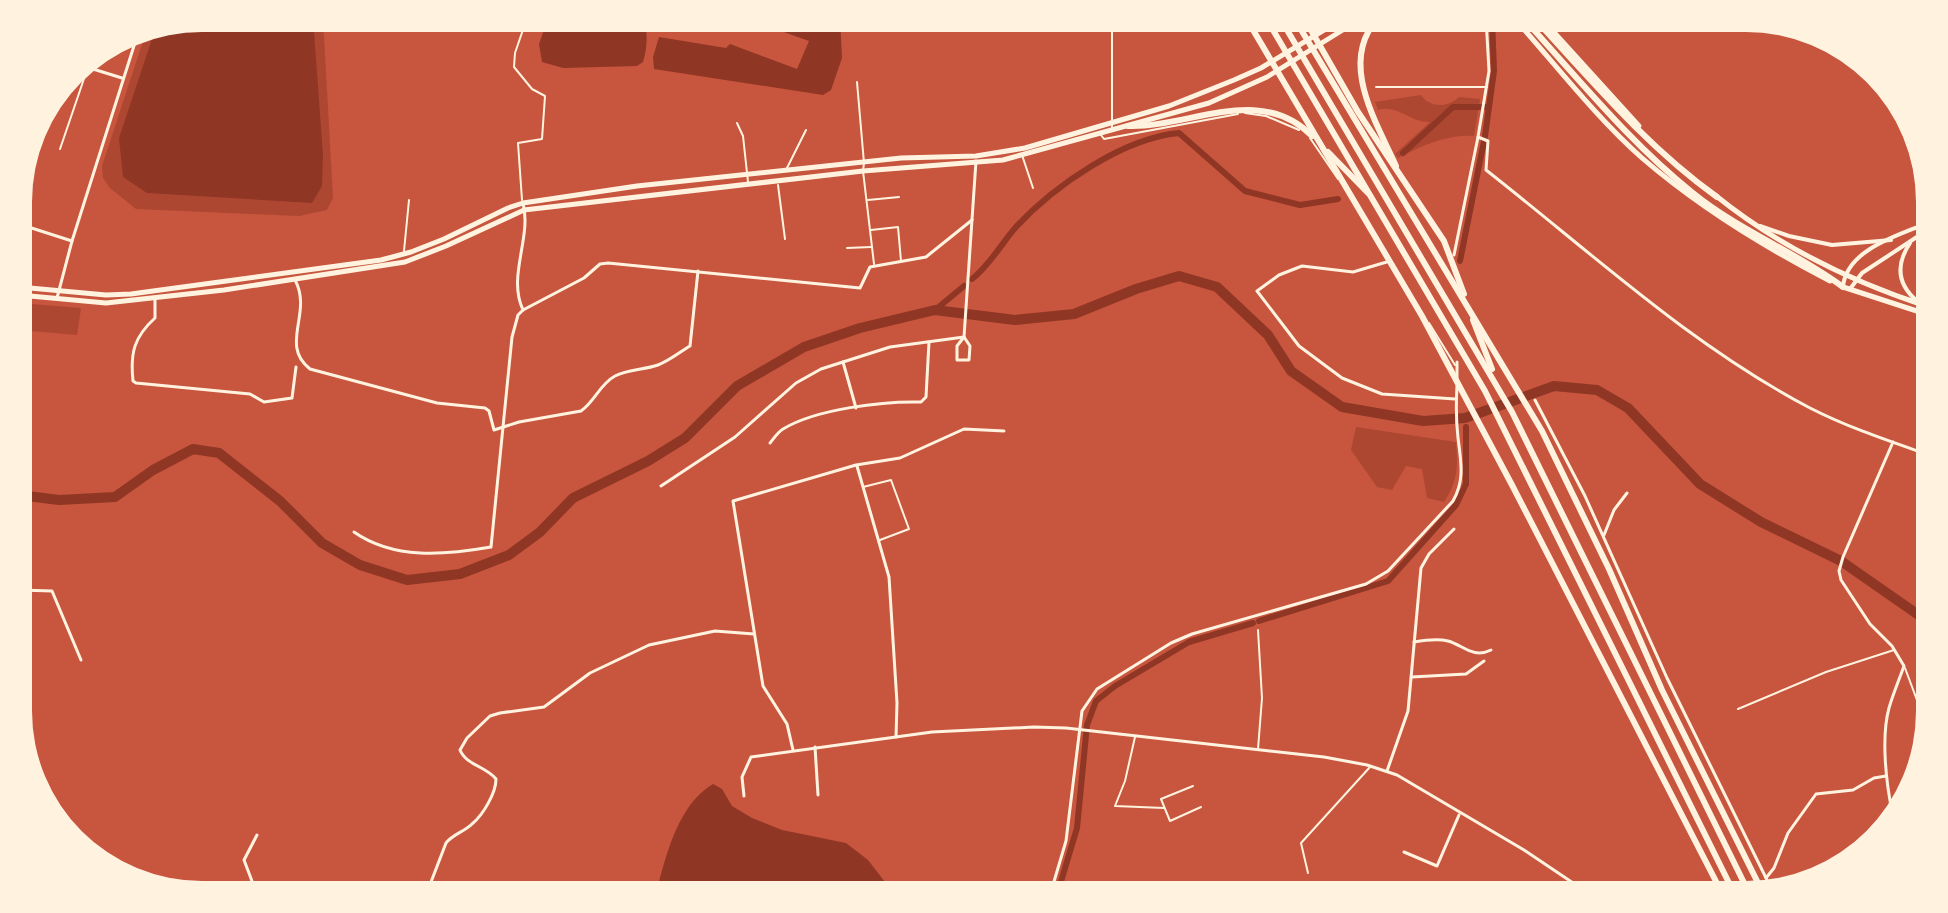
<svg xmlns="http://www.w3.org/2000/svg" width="1948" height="913" viewBox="0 0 1948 913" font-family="Quicksand,sans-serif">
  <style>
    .green { fill: #ae4732 }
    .water { fill: #8f3625 }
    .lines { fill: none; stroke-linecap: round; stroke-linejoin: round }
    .canal { stroke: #8f3625; stroke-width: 6 }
    .river { stroke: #8f3625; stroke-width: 10 }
    .service { stroke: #fff3e0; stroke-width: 2 }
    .minor { stroke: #fff3e0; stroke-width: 3 }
    .tertiary { stroke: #fff3e0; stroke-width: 4 }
    .secondary { stroke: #fff3e0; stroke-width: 5 }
    .motorway { stroke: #fff3e0; stroke-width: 6 }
  </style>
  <rect width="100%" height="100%" fill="#c8553d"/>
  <g class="green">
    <path d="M202 18H323L333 198 327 210 299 216 136 209 110 188 103 178 102 166 147 29Z"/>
    <path d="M1421 95C1430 108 1448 108 1459 97L1480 99 1474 136C1446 134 1422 146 1398 158L1395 154 1430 122C1410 123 1398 104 1378 110L1375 102Z"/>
    <path d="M19 303 81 308 77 335 19 330Z"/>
    <path d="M1356 427 1456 442C1458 466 1458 481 1444 502L1427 498 1422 469 1406 466 1392 490 1377 487 1351 450Z"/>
  </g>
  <g class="water">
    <path d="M202 18H313L323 155 322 186 312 203 147 193 123 177 119 138 156 27Z"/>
    <path d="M548 18H642C649 29 647 49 643 62L637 66 563 68 542 62 539 44Z"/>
    <path d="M726 18H840L842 58 831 90 823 95 654 69 653 57 659 37 726 48 730 44 797 69 809 41 753 21 750 29 728 22Z"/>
    <path d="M713 784 722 789 732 806 752 818 782 830 846 843 868 860 895 895H663L658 886C667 851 680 803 713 784Z"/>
  </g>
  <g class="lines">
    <g class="canal">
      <path d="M1403 153 1453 107H1489"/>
      <path d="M1460 261 1485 136 1494 71 1492 18"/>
      <path d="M972 279C990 265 1001 244 1016 227 1054 186 1123 138 1179 133L1245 191 1300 205 1338 199"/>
      <path d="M935 310 964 286"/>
      <path d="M1259 621 1388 581 1456 505 1466 484V427"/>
      <path d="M1057 895 1077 828 1087 725 1096 701 1115 686 1189 642 1253 623"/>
    </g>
    <path class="river" d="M19 495 59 500 115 497 153 470 193 449 219 453 280 501 322 543 360 565 407 580 460 574 509 555 540 532 573 498 648 461 685 438 737 386 804 347 860 328 935 310 1015 320 1074 314 1136 289 1179 276 1217 287 1268 335 1291 371 1342 407 1423 421 1465 418 1554 386 1597 390 1628 408 1700 484 1761 522 1841 561 1930 623"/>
    <g class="service">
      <path d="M455 18 521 28"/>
      <path d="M857 82 864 163 863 171 874 264"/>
      <path d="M1376 87H1487"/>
      <path d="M1245 113 1266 116 1299 130"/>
      <path d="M737 123 743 136 748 182"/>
      <path d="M1112 130V18"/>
      <path d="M1101 135 1104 139 1238 114"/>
      <path d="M1310 138 1338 179"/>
      <path d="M60 149 88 67"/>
      <path d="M1022 155 1033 188"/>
      <path d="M787 168 806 130"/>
      <path d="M778 185 785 239"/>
      <path d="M522 200 518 143 542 139 545 96 532 89 514 67 515 53 527 18"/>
      <path d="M868 200 899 197"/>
      <path d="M871 230 898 227 901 261"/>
      <path d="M847 248 871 247"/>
      <path d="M404 251 409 200"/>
      <path d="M1429 323 1455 365"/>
      <path d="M863 487 891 480 909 529 880 540"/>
      <path d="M1258 630 1262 698 1258 749"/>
      <path d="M1905 668 1927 727"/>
      <path d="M1738 709 1826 672 1894 650"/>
      <path d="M1135 737 1125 781 1115 806 1164 808"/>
      <path d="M1193 786 1161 799 1170 821 1201 807"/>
      <path d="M1308 873 1301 843 1370 767"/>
    </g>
    <g class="minor">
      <path d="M80 65 122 78"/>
      <path d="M1478 137 1488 141 1486 170C1592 253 1690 345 1810 408 1847 427 1889 441 1929 455"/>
      <path d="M523 203C532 238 507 276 523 310"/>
      <path d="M19 224 72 241"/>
      <path d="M1454 255 1478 137 1489 71 1486 18"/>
      <path d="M1390 261 1353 272 1302 266 1279 275 1257 291 1299 346 1342 378 1382 394 1455 399"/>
      <path d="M295 280C313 313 279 345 310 369L437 403 485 408 489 411 494 430 519 422 581 411C595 401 600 384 615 376 628 369 644 370 658 365 669 361 680 352 690 346L698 271"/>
      <path d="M57 298 72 241 139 30"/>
      <path d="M155 299V318C134 337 130 353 133 381L136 383 250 394 264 402 292 398 296 367"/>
      <path d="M523 310 584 278 600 264 608 263 860 288 870 267 926 257 972 220"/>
      <path d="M964 337 976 161"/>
      <path d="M964 337 970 346 969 360H957V346Z"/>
      <path d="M843 362 856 408"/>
      <path d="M1457 378V362"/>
      <path d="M1535 400 1585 496 1667 678 1772 890"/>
      <path d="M770 443C774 438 778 432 783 429 816 409 883 401 921 402L926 397 929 342"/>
      <path d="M857 466 889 577 897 703 896 737"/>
      <path d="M661 486 735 437 796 383 821 369 890 347 964 337"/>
      <path d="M354 532C394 560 445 555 491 547L512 337 518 315 523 310"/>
      <path d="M1604 535 1614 510 1627 493"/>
      <path d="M19 590 52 591 81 660"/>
      <path d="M1414 642C1425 640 1437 638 1448 641 1463 645 1473 659 1491 650"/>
      <path d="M1412 677 1466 674 1484 661"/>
      <path d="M815 747 818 795"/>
      <path d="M793 750 787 724 763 686 733 501 856 465 900 458 964 429 1004 431"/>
      <path d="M1387 771 1408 711 1421 568 1429 554 1454 529"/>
      <path d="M744 796 742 777 751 757 932 732 1034 727 1066 728 1324 757 1367 765 1397 775 1524 850 1591 895"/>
      <path d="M1892 811C1886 782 1881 737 1889 708 1893 694 1899 680 1904 666L1892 646 1870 624 1841 580 1839 571 1843 557 1893 442"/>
      <path d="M1404 852 1437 866 1459 815"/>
      <path d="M1766 878 1774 868 1788 833 1816 794 1853 790 1874 778 1886 776"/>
      <path d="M130 880 194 893"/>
      <path d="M251 895 255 889 244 860 257 835"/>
      <path d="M426 895 446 843C453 834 464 832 472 824 483 815 496 793 496 779 487 767 466 765 460 750L467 738 490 716 500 713 544 707 590 673 649 645 715 631 754 634"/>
      <path d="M1050 895 1066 841 1082 711 1097 689 1171 643 1192 634 1366 584 1388 571 1453 501C1465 480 1461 462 1458 438 1456 421 1456 403 1457 386"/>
    </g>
    <g class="tertiary">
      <path d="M1760 226 1789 236 1832 245 1891 240"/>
      <path d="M1910 243C1896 264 1897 284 1917 301"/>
      <path d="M1843 287C1846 250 1898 235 1928 223"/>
      <path d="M1850 289 1862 273 1929 229"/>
    </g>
    <g class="secondary">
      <path d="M1514 18C1556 65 1595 116 1642 158 1700 208 1762 246 1830 281"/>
      <path d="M1541 18 1639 126"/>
      <path d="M1715 195C1778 246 1852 282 1929 307"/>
      <path d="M19 287 106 295 131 294 381 260 411 252 444 239 508 208 523 203 637 186 901 158 976 156 1025 148 1169 106 1234 80 1261 68 1344 18"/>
      <path d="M1843 287 1929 315"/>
      <path d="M19 295 106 303 224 290 405 262 446 246 524 210 863 171 1003 160 1209 103 1267 77 1362 18"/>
    </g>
    <g class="motorway">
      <path d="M1246 18 1422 316 1512 485 1723 895"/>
      <path d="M1266 18 1485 391 1735 895"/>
      <path d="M1280 18 1512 412 1750 895"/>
      <path d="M1294 18 1542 431 1609 569 1662 690 1763 893"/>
      <path d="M1304 18 1358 112 1444 241 1464 294"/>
      <path d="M1378 18C1338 62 1376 121 1396 166"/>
      <path d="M1523 18C1578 78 1630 143 1693 193 1740 231 1796 252 1843 287"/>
      <path d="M1534 18C1592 81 1647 147 1717 197"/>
      <path d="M1128 126C1189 128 1260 83 1312 136"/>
      <path d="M1328 152 1368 193"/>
      <path d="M1473 320 1492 369"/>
    </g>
  </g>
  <path d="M0 0H1948V913H0ZM202 32H1746A170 170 0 0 1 1916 202V711A170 170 0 0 1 1746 881H202A170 170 0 0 1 32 711V202A170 170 0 0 1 202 32Z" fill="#fff3e0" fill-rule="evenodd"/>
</svg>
